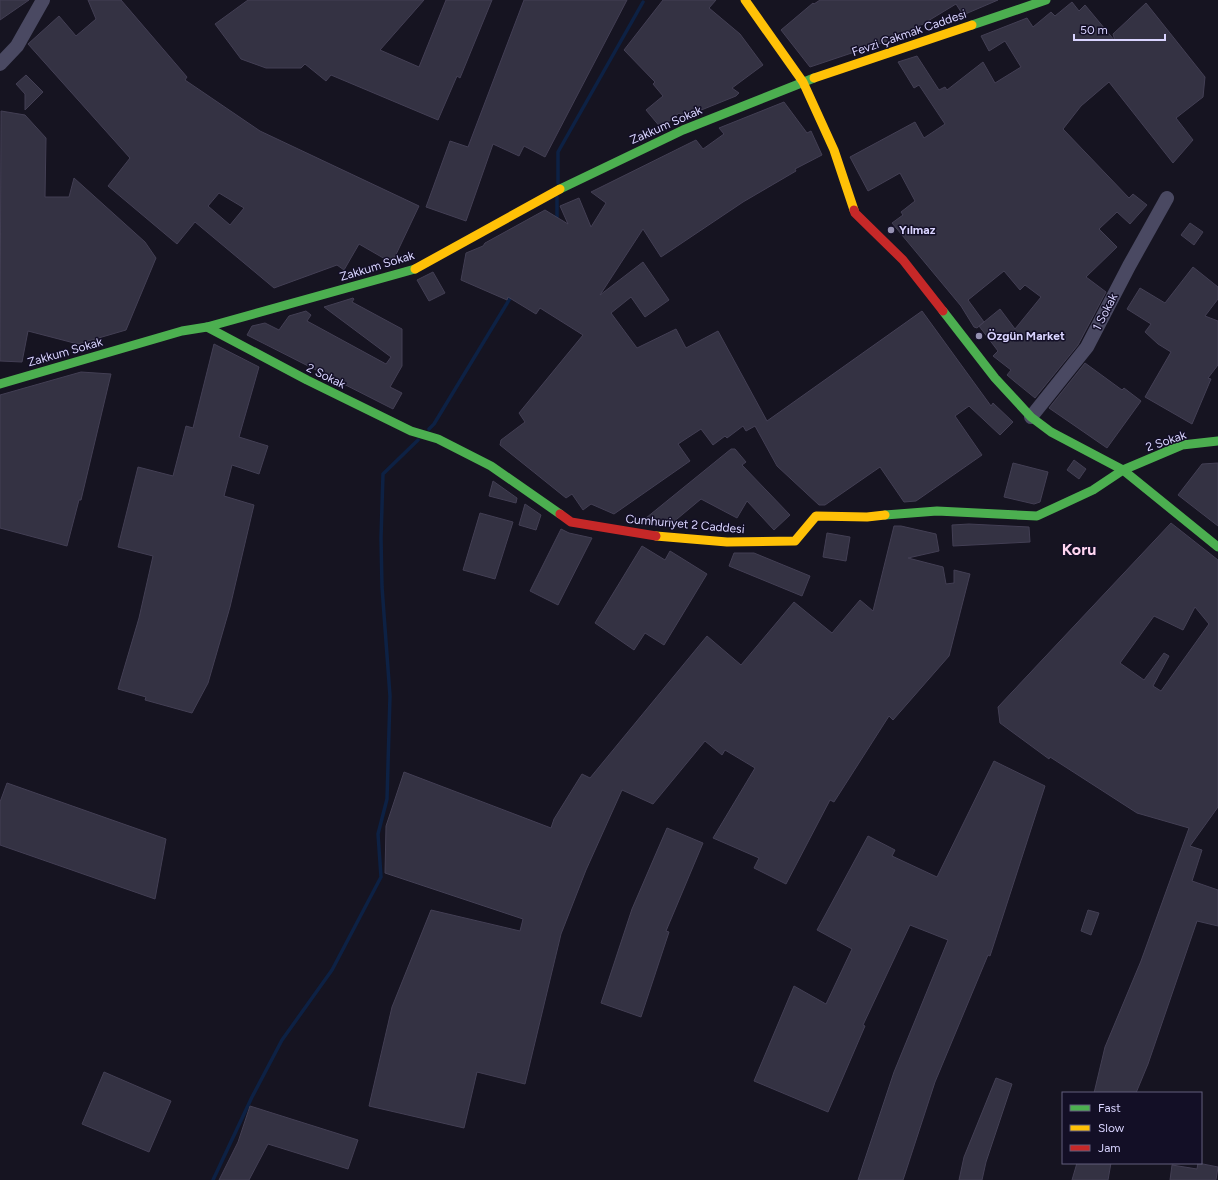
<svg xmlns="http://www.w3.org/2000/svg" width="1218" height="1180" viewBox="0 0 1218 1180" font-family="Figtree,sans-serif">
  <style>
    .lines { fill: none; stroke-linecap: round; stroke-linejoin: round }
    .stream { stroke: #0d2144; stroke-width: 3.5 }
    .building { fill: #343243; stroke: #433f54; fill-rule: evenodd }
    .street { stroke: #4a4962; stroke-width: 14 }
    .fast { stroke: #4caf50; stroke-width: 9 }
    .slow { stroke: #ffc107; stroke-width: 9 }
    .jam { stroke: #c62828; stroke-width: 9 }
    .poi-dot { fill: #9591b1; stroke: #130f26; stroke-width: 1.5 }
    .labels { text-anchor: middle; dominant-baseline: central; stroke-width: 3; stroke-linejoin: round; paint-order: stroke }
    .street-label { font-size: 12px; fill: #d9d4ff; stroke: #130f26 }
    .poi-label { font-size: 12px; font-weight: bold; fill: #d9d4ff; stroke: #130f26; text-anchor: start }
    .district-label { font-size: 16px; font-weight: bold; fill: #ffd6f0; stroke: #130f26 }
  </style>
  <rect width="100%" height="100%" fill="#161421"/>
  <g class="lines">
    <g class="stream">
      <path d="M558 183V152L643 2"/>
      <path d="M557 221V197"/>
      <path d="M429 429 434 424 512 295"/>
      <path d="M213 1180 252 1097 282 1040 332 970 381 877 378 834 387 799 390 696 382 587 381 538 383 474 418 440"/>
    </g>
  </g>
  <g class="building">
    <path d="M0 0H29L0 20Z"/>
    <path d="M88 0H121L187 77 185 80 260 131 419 206 392 263 359 244 344 270 337 265 274 288 195 222 177 244 108 186 130 158 28 44 59 16 76 36 96 19ZM219 193 244 208 230 225 208 206Z"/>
    <path d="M248 0H424L380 50 419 67 446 0H492L460 78 457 76 438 120 331 75 326 81 305 64 301 68H266L241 59 215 24Z"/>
    <path d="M524 0H627L545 157 524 146 519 156 493 144 466 221 426 207 450 141 468 147Z"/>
    <path d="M663 0H716L709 8 740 34 763 65 732 88 739 93 736 96 684 117 679 113 661 128 646 110 663 96 653 84 655 82 624 50Z"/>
    <path d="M820 0H998L963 15 956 4 918 27 920 30 810 67 781 30 813 3 814 4Z"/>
    <path d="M1072 2 1079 11 1085 5 1115 41 1113 34 1146 3 1205 77 1203 97 1176 118 1193 140 1173 163 1109 82 1081 106 1063 129 1129 198 1133 194 1147 205 1130 224 1117 212 1099 229 1117 247 1086 277 1106 292 1078 345 1035 398 1014 381 1007 375 1011 370 993 356 998 351 979 326 984 322 977 328 974 327 961 306 892 223 903 215 901 212 915 201 900 173 868 191 850 157 915 122 924 138 945 124 919 85 914 88 898 62 917 56 939 90 945 87 947 90 983 62 995 83 1021 67 1005 41 989 51 981 36 1027 18 1033 27 1051 12 1055 16ZM1004 271 1020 290 1025 285 1041 297 1015 329 1000 309 984 322 968 300Z"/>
    <path d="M26 75 43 92 25 110V94L16 84Z"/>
    <path d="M784 102 807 133 811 131 822 155 795 169 796 171 743 202 661 257 643 229 600 295 643 262 669 300 645 317 631 297 611 313 637 348 676 329 686 348 718 331 767 421 922 311 991 406 993 403 1013 422 1000 435 969 406 955 416 982 455 916 501 904 502 880 467 825 505H819L777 466 755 426 746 431 743 426 727 438 725 436 713 445 701 429 678 444 690 461 614 514 591 504 583 510 572 494 566 498 500 445 501 440 525 422 519 413 583 335 540 308 536 314 508 297 507 300 461 280 466 253 483 246 485 243 545 210 568 224 560 206 579 198 591 227 606 203 591 192 696 140 703 149 724 134 719 128Z"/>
    <path d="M1 111 25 115 46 138 45 197H69L74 178 145 242 156 258 126 330 78 344 28 331 22 362 0 361Z"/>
    <path d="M1190 223 1203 232 1194 245 1181 235Z"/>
    <path d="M1193 267 1218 287V299L1205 316 1218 321V365L1208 378 1211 379 1192 424 1145 397 1171 352 1158 344 1145 332 1151 324 1127 309 1140 288 1165 303Z"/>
    <path d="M433 272 445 293 429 301 417 280Z"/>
    <path d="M353 298 354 299 352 302 402 329V366L390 387 402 393 393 409 247 335 252 326 265 323 279 330 289 316 306 311 311 315 307 321 386 364 391 357 324 307Z"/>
    <path d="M214 344 259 367 239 437 268 446 259 474 232 465 224 496 254 505 230 607 208 683 192 713 145 700 146 697 118 689 139 618 153 556 118 547 138 467 173 476 186 426 193 428Z"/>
    <path d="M1085 363 1122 390 1124 388 1141 401 1107 448 1049 408Z"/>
    <path d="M81 372 111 374 81 500H79L67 546 0 528V395Z"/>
    <path d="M731 449H735L746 462 742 465 790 515 774 530 747 501 737 518 701 499 671 524 646 518Z"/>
    <path d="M1074 460 1086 469 1079 479 1067 470Z"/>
    <path d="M1013 463 1048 472 1040 502 1034 504 1004 497Z"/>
    <path d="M1218 463V526L1178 495 1202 464Z"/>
    <path d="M493 481 517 498 516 503 489 496Z"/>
    <path d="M525 504 541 515 536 530 519 525Z"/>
    <path d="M480 513 513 522 495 579 463 570Z"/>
    <path d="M1171 523 1218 560V807L1190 846 1202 850 1192 881 1218 890V926L1197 921 1148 1064 1136 1093H1094L1105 1047 1141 961 1189 828 1137 813 1050 757 1049 759 1000 723 998 707ZM1195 607 1209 624 1161 691 1153 686 1169 656 1164 653 1144 680 1120 663 1154 616 1183 630Z"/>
    <path d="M969 524 1029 527 1030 542 953 546 952 525Z"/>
    <path d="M894 526H901L936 534 939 551 908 558 943 567 946 584 954 583V570L970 574 949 656 893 720 889 716 834 802 830 800 786 884 754 868 759 858 713 838 755 768 725 750 722 755 705 741 653 804 622 790 586 870 561 934 525 1084 477 1072 464 1128 369 1106 392 1007 431 910 520 931 523 919 385 873 386 826 404 772 551 828 554 819 582 774 590 778 707 636 741 665 794 602 832 633 860 600 873 611Z"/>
    <path d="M561 529 569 533 592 538 558 605 530 591Z"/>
    <path d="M827 533 850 537 846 561 823 557Z"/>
    <path d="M642 546 665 560 670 551 707 574 664 645 645 633 634 650 595 623Z"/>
    <path d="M734 553H754L810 576 802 596 729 566Z"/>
    <path d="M994 761 1045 786 990 956 988 955 935 1082 903 1180H858L894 1072 948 940 910 925 863 1025 865 1026 828 1112 754 1081 794 986 826 1004 852 949 817 930 868 836 895 850 892 856 937 877Z"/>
    <path d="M7 783 166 839 155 899 0 845V802Z"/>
    <path d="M667 828 703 843 666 931 669 932 641 1017 601 1003 632 909Z"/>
    <path d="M1088 910 1099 913 1091 935 1081 931Z"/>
    <path d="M104 1072 171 1101 149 1152 82 1124Z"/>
    <path d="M996 1078 1012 1084 986 1162 982 1180H959L964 1157Z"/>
    <path d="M250 1106 358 1140 348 1169 268 1144 249 1180H219L238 1142Z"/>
    <path d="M1077 1163H1111L1108 1180H1072Z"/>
    <path d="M1198 1163 1218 1167 1216 1180H1170L1172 1165 1197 1169Z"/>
  </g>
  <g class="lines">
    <g class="street">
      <path d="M0 64 17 46 43 0"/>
      <path d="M1031 417 1087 347 1129 266 1167 198"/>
    </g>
    <g class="fast">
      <path d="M972 25 1046 0"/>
      <path d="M560 189 683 130 814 78"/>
      <path d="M943 311 995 378 1031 417 1051 432 1123 470 1218 547"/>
      <path d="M207 327 307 380 411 431 438 439 491 466 560 514"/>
      <path d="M0 384 182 331 207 327 415 269"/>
      <path d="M885 515 937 511 1037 516 1093 490 1123 470 1182 445 1218 441"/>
    </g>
    <g class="slow">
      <path d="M745 0 803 82 834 150 854 210"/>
      <path d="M814 78 972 25"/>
      <path d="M415 269 560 189"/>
      <path d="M656 536 727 542 795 541 816 516 867 517 885 515"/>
    </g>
    <g class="jam">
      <path d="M854 210 855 213 903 260 943 311"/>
      <path d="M560 514 571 522 656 536"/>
    </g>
  </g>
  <g class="poi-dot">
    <circle cx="891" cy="230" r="4"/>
    <circle cx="979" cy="336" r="4"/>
  </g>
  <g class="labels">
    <g class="street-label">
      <text transform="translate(909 33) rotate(-19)">Fevzi Çakmak Caddesi</text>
      <text transform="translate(666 125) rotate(-24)">Zakkum Sokak</text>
      <text transform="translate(377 266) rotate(-17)">Zakkum Sokak</text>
      <text transform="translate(1105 312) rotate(-63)">1 Sokak</text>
      <text transform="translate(65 352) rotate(-16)">Zakkum Sokak</text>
      <text transform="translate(326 376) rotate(26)">2 Sokak</text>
      <text transform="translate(1166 441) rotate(-19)">2 Sokak</text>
      <text transform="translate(685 524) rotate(5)">Cumhuriyet 2 Caddesi</text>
    </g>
    <g class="poi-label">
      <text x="899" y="230">Yılmaz</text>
      <text x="987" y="336">Özgün Market</text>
    </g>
    <g class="district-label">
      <text x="1079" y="549">Koru</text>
    </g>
  </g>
  <rect x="1062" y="1092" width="140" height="72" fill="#130f26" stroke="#625e7d"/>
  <rect x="1070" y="1105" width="20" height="6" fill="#4caf50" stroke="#625e7d"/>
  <text x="1098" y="1112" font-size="12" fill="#d9d4ff">Fast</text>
  <rect x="1070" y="1125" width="20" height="6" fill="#ffc107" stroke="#625e7d"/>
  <text x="1098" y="1132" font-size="12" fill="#d9d4ff">Slow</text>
  <rect x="1070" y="1145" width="20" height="6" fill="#c62828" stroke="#625e7d"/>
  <text x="1098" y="1152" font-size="12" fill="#d9d4ff">Jam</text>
  <path d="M1074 34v6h91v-6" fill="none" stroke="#d9d4ff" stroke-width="2"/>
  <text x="1080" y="34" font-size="12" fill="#d9d4ff" stroke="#130f26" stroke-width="3" paint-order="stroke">50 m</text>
</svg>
